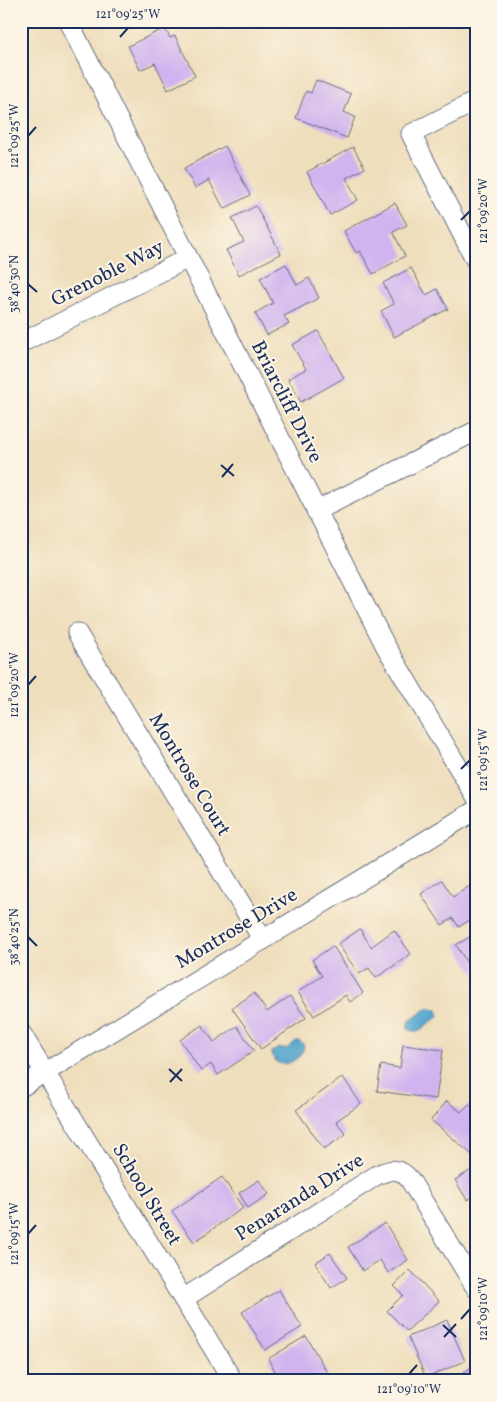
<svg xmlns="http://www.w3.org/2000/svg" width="497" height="1402" viewBox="0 0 497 1402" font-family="Vollkorn,serif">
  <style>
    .water { fill: #52a6ce; stroke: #366a96 }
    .building { fill: #d0b3ef }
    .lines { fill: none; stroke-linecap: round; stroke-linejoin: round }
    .lane-casing { stroke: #656c7f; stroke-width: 12 }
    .street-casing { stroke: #656c7f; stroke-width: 21 }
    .lane { stroke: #fff; stroke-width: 10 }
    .street { stroke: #fff; stroke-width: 19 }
    .ticks { fill: none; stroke: #1b2f5e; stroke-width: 2 }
    .labels { text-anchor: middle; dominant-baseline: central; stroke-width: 4; stroke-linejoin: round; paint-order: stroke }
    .street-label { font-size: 20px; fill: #1b2f5e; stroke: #fcf5e5 }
    .neatline { fill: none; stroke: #1b2f5e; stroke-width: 2 }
    .ticks-label { font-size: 12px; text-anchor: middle; fill: #1b2f5e }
  </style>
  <rect width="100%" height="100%" fill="#fcf5e5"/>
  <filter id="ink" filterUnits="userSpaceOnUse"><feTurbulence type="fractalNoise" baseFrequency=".02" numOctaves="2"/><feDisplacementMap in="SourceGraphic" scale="10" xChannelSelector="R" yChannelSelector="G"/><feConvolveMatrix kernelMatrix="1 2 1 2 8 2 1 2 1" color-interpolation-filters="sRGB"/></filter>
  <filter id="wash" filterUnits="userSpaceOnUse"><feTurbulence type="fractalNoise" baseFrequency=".0096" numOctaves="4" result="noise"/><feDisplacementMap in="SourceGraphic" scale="20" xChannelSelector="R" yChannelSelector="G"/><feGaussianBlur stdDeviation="1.12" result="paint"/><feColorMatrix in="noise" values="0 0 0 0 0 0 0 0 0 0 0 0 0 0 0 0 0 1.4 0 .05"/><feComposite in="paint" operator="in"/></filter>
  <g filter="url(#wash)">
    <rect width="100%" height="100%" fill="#efdebc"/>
    <g class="water">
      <path d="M429 1007 437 1010 439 1016 417 1032 408 1029V1022Z"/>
      <path d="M296 1041H299L304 1045C304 1058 285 1069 275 1061L271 1052 279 1048 282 1049 288 1048Z"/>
    </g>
    <g id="blocks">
      <g class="building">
        <path d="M165 28 170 38 175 36 195 76 168 90 155 63 140 70 128 46Z"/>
        <path d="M316 80 351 94 344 112 355 117 347 138 296 118 306 91 311 93Z"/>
        <path d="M225 146 250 195 224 209 209 180 195 188 184 168Z"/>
        <path d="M353 147 365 168 346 178 358 200 330 215 307 172Z"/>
        <path d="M395 203 407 225 393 232 405 256 373 274 360 251 356 253 344 231Z"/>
        <path d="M256 206 281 254 239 275 226 250 244 242 232 218Z"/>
        <path d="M286 264 297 285 309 278 319 298 284 316 289 324 267 335 255 313 273 303 260 278Z"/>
        <path d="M411 268 426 295 437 289 448 309 394 337 381 311 394 304 383 283Z"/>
        <path d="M318 331 344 378 301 402 288 379 306 369 292 345Z"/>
        <path d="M442 880 453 897 476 882V916L459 927 453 918 442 925 421 894Z"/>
        <path d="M360 929 371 947 394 930 411 954 376 978 369 968 359 974 338 944Z"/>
        <path d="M476 933V977L456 945Z"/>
        <path d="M333 946 363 993 350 1002 346 995 314 1016 298 992 322 976 312 960Z"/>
        <path d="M254 993 267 1012 290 996 306 1018 261 1049 232 1008Z"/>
        <path d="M202 1025 214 1042 237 1026 254 1051 218 1075 211 1064 201 1071 180 1040Z"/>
        <path d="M403 1045 443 1050 436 1099 377 1091 381 1065 400 1068Z"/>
        <path d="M343 1077 361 1104 336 1121 346 1134 324 1149 296 1110Z"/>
        <path d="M447 1101 461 1112 469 1104 476 1110V1158L431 1120Z"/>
        <path d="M476 1167V1195L467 1200 455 1180Z"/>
        <path d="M222 1177 243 1208 194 1242 172 1211Z"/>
        <path d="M259 1180 269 1194 248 1208 239 1193Z"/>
        <path d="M385 1223 408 1260 388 1273 380 1260 363 1271 348 1247Z"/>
        <path d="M330 1253 347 1278 331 1288 315 1263Z"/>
        <path d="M410 1270 439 1301 407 1331 387 1311 403 1295 394 1286Z"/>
        <path d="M279 1290 302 1327 265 1350 242 1312Z"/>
        <path d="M447 1320 465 1361 426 1378 408 1337Z"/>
        <path d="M306 1336 328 1374 316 1381H281L268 1359Z"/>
        <path d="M472 1367 476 1373V1381H450Z"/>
      </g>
    </g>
  </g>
  <g filter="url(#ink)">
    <use href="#blocks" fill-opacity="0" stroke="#656c7f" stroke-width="1"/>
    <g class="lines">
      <g class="lane-casing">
        <path id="lane" d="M21 1380 22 1381"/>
      </g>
      <g class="street-casing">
        <g id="street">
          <path d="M68 21 385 645 476 797"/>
          <path d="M476 101 411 134 476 261"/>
          <path d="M21 343 188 258"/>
          <path d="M316 511 476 431"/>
          <path d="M77 633 263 940"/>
          <path d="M21 1033 233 1381"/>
          <path d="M21 1087 476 810"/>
          <path d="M183 1299 377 1175C391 1169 400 1167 410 1180L476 1288"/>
        </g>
      </g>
      <use href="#lane" class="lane"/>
      <use href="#street" class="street"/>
    </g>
  </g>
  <path class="ticks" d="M120 37 128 28M28 136 36 127M461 220 470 211M28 284 37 292M221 465 234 476M222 477 233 464M28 685 36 676M461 769 470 760M28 937 37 946M169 1069 182 1081M170 1082 182 1069M28 1234 36 1225M461 1319 470 1309M443 1325 456 1337M444 1337 456 1324M409 1374 417 1365"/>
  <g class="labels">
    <g class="street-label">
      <text transform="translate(108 274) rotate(-27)">Grenoble Way</text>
      <text transform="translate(286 402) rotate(63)">Briarcliff Drive</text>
      <text transform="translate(189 775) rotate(59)">Montrose Court</text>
      <text transform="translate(237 929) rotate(-31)">Montrose Drive</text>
      <text transform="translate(146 1195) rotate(59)">School Street</text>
      <text transform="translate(300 1198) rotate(-32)">Penaranda Drive</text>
    </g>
  </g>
  <rect width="497" height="1402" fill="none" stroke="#fcf5e5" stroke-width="55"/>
  <rect x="28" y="28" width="442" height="1346" class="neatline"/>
  <g class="ticks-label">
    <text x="128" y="18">121°09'25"W</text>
    <text transform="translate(14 136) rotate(-90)" y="4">121°09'25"W</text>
    <text transform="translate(483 211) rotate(-90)" y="4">121°09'20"W</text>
    <text transform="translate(14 284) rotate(-90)" y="4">38°40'30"N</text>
    <text transform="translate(14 685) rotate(-90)" y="4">121°09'20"W</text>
    <text transform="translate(483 760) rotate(-90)" y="4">121°09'15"W</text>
    <text transform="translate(14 937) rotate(-90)" y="4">38°40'25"N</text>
    <text transform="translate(14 1234) rotate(-90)" y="4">121°09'15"W</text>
    <text transform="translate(483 1309) rotate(-90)" y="4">121°09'10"W</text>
    <text x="409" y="1393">121°09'10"W</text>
  </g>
</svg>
